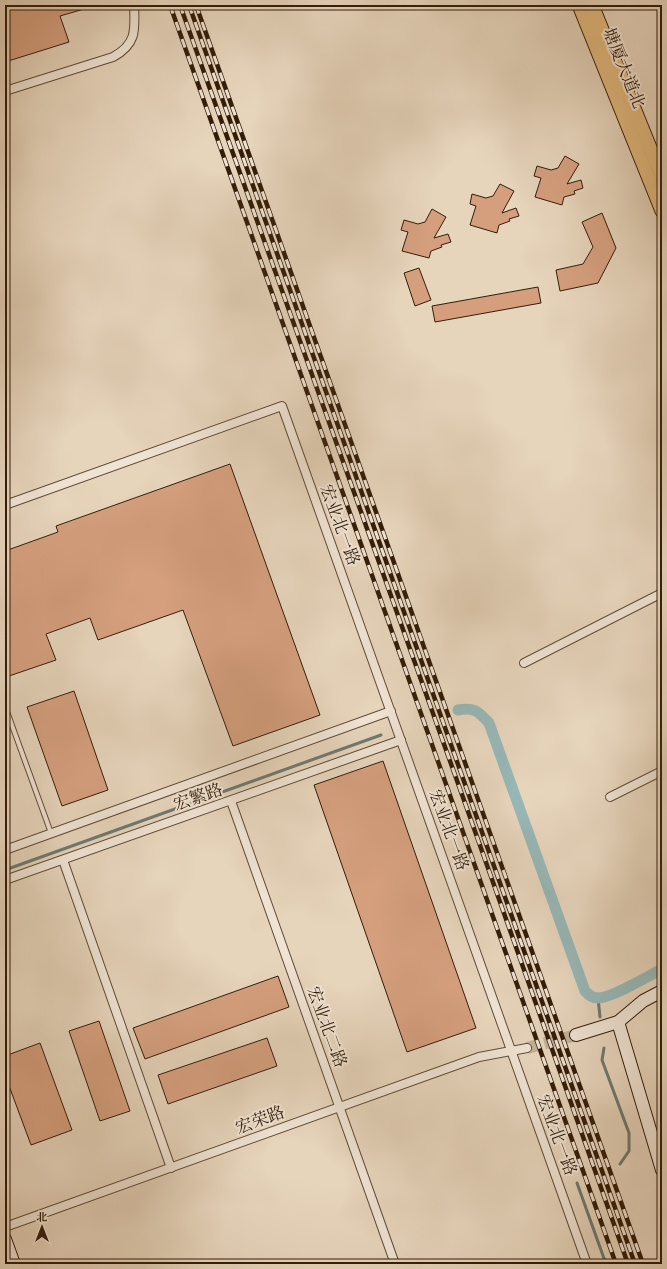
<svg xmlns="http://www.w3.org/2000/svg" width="667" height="1269" viewBox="0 0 667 1269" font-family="Cardo,'Noto Serif SC',serif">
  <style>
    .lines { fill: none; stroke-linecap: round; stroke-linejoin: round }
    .stream { stroke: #6f7971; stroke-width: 3 }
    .canal { stroke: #97b7b6; stroke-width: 11 }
    .building { fill: #d59f7e; stroke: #331d09 }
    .secondary-tunnel { stroke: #c2af97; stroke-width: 12; stroke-dasharray: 12 6; stroke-linecap: butt }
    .lane-casing { stroke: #604b36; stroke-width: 6 }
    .street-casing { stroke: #604b36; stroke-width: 10 }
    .secondary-casing { stroke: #331d09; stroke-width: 14 }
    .primary-casing { stroke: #331d09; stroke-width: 15 }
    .lane { stroke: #efe3d3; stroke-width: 4 }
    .street { stroke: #efe3d3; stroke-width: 8 }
    .secondary { stroke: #efe3d3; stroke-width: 12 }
    .primary { stroke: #e3ba7e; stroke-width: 13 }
    .rail-casing { stroke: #331d09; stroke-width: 4.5 }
    .rail { stroke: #efe3d3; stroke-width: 3; stroke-dasharray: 9; stroke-linecap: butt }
    .labels { text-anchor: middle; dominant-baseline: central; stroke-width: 4; stroke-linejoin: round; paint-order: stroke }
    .street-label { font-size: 17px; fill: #331d09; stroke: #efe3d3 }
  </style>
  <rect width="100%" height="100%" fill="#e6d4bb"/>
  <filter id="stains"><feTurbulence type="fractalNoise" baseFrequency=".005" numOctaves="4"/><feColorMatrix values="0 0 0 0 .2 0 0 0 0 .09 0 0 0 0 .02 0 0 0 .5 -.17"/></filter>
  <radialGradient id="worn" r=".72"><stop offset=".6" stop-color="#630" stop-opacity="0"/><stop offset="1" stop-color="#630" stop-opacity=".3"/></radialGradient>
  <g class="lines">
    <g class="stream">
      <path d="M5 870 381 735"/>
      <path d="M598 998 600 1017"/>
      <path d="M604 1048 602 1060 629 1133V1151L620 1164"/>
      <path d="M577 1183 606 1264"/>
    </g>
    <path class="canal" d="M458 710C474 707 478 711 489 723L585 991C589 995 592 998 598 998 612 998 648 976 662 969"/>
  </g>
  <g class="building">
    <path d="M5 5H90L91 7 60 16 69 42 5 62Z"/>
    <path d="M565 156 579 164 567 184 581 180 583 188 574 191 575 194 564 197 562 205 535 197 541 178 534 176 537 166 551 170 558 168Z"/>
    <path d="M500 184 514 191 502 213 516 208 519 216 509 219 510 221 499 225 497 233 470 225 476 206 470 204 472 194 486 198 493 196Z"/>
    <path d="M432 209 446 217 434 238 448 234 451 242 441 245 442 247 431 251 429 258 402 251 408 232 401 230 404 220 418 224 425 222Z"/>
    <path d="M602 213 616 248 598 283 560 291 556 270 583 264 593 247 582 222Z"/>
    <path d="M419 268 431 300 415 306 404 273Z"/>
    <path d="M538 287 541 303 435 322 432 306Z"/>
    <path d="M230 464 320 715 233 746 183 610 98 640 90 618 46 634 56 660 9 676 5 664V551L58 532 56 526Z"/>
    <path d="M74 691 108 790 62 806 27 707Z"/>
    <path d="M383 761 476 1028 407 1052 314 785Z"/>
    <path d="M278 976 289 1007 145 1059 133 1028Z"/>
    <path d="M99 1021 130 1111 100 1121 69 1031Z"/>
    <path d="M267 1038 277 1066 168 1104 158 1075Z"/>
    <path d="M40 1043 72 1130 31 1145 5 1075V1056Z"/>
  </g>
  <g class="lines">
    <path class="secondary-tunnel" d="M527 1048 576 1035"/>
    <g class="lane-casing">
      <path id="lane" d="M5 706 51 833"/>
    </g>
    <g class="street-casing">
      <g id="street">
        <path d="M5 91 113 57C137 44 135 30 134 5"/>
        <path d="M5 505 282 406 587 1264"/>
        <path d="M524 663 662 593"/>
        <path d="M610 797 662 771"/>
        <path d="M231 801 395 1264"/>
        <path d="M5 850 391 711"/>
        <path d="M63 860 171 1168"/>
        <path d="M5 880 401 740"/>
        <path d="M5 1227 479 1057 527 1048"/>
      </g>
    </g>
    <g class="secondary-casing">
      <g id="secondary">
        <path d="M618 1022 662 1170"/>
        <path d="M576 1035 618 1022 643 1001 662 991"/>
        <path d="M5 1239 14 1264"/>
      </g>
    </g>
    <g class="primary-casing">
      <g id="primary">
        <path d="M579 5 662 211"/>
        <path d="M592 5 662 177"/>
      </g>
    </g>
    <use href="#lane" class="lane"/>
    <use href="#street" class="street"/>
    <use href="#secondary" class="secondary"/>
    <use href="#primary" class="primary"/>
    <g class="rail-casing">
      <g id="rail">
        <path d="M170 5 616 1264"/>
        <path d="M180 5 465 803 628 1264"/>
        <path d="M189 5 635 1264"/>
        <path d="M196 5 643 1264"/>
      </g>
    </g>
    <use href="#rail" class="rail"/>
  </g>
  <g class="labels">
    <g class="street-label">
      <text transform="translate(624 68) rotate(68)">塘厦大道北</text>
      <text transform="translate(340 525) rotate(70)">宏业北一路</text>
      <text transform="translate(198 797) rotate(-19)">宏繁路</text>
      <text transform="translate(449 830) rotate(70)">宏业北一路</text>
      <text transform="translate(327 1027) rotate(70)">宏业北二路</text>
      <text transform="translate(260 1120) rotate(-20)">宏荣路</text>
      <text transform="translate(557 1135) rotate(70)">宏业北一路</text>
    </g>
  </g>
  <rect width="667" height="1269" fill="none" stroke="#e6d4bb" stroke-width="20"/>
  <rect x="6" y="6" width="655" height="1257" fill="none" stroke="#331d09" stroke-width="2"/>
  <rect x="10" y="10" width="647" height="1249" fill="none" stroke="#331d09"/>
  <g transform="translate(42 1227)" stroke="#efe3d3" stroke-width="3" paint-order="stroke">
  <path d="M0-3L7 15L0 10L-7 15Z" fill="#331d09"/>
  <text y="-6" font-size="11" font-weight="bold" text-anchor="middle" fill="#331d09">北</text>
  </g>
  <rect width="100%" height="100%" filter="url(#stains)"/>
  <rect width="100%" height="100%" fill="url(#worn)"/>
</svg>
